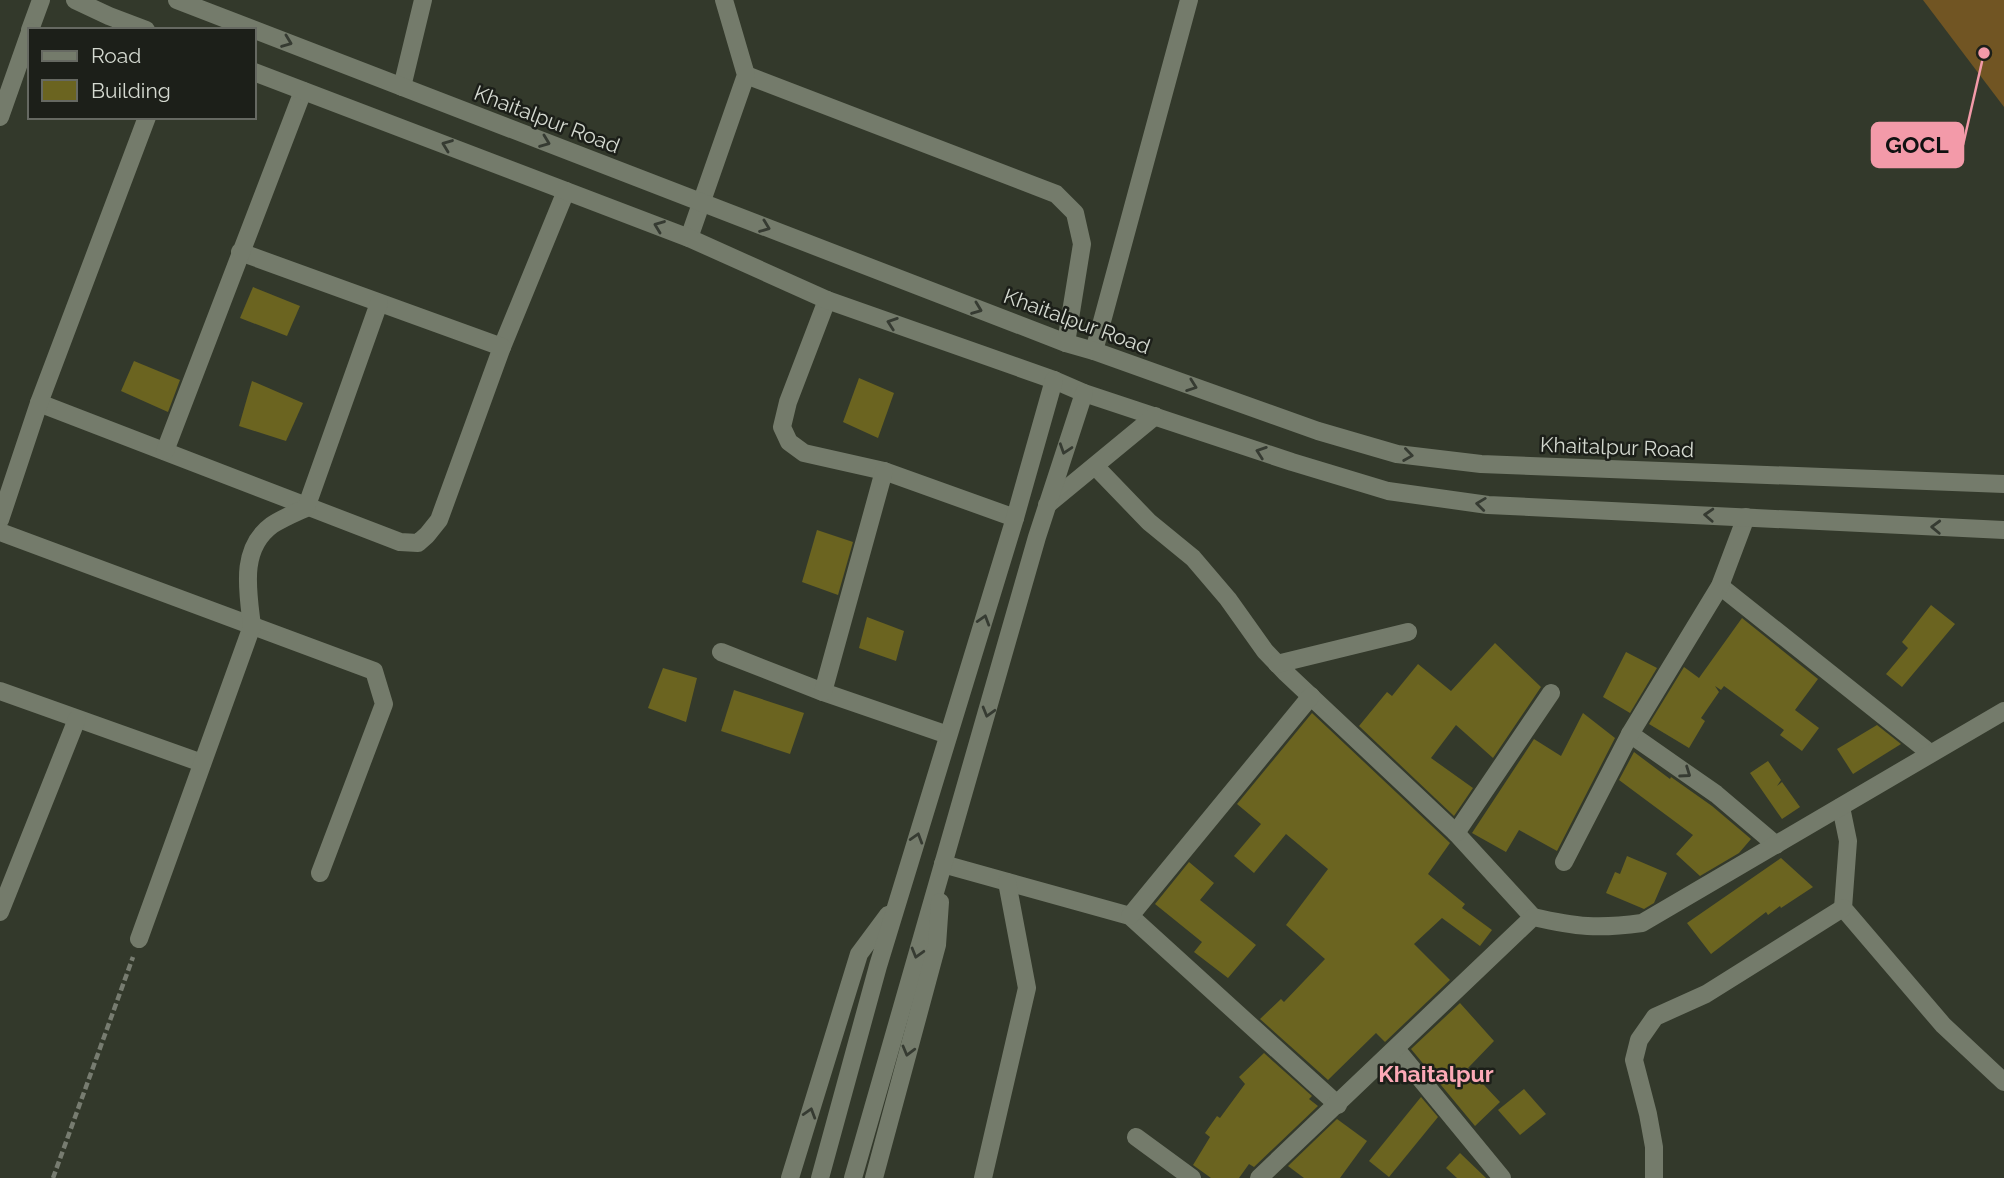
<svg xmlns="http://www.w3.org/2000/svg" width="2004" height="1178" viewBox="0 0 2004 1178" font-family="Raleway,sans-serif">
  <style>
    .green { fill: #715523 }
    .building { fill: #6b6420 }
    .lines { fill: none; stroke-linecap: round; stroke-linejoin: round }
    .path { stroke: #777c70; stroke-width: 4.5; stroke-dasharray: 7 3.5; stroke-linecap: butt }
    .minor { stroke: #747b6b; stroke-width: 18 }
    .tertiary { stroke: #747b6b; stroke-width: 18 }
    .oneway { stroke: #363b32 }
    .labels { text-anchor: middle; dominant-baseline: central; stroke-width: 5; stroke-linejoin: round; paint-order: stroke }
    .street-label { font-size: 21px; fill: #d4d9d0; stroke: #1c1f19 }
    .neighbourhood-label { font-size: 23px; font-weight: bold; fill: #fca9b6; stroke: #1c1f19 }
    .leader { fill: none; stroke: #f39aa9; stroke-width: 2.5 }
    .callout-dot { fill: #f39aa9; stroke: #1c1f19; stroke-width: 2.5 }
    .callout { fill: #f39aa9; stroke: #f39aa9; stroke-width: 2.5 }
    .callout-label { font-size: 23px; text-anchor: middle; font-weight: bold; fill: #111 }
  </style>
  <rect width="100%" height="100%" fill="#33392b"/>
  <path class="green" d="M1923 0H2004V107Z"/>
  <g class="building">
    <path d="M253 287 300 306 287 336 240 318Z"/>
    <path d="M134 361 180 380 168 412 121 391Z"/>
    <path d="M859 378 894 393 878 438 843 422Z"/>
    <path d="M252 381 303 403 286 441 239 426Z"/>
    <path d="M817 530 853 542 838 595 802 582Z"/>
    <path d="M1931 605 1955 624 1902 687 1886 674 1908 648 1902 642Z"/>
    <path d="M867 617 904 631 896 661 859 648Z"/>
    <path d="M1742 618 1818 679 1795 710 1819 728 1802 751 1780 735 1784 730 1724 686 1721 690 1715 686 1719 692 1701 718 1705 721 1689 748 1649 724 1684 667 1699 678Z"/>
    <path d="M1495 643 1541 687 1493 758 1456 725 1431 758 1473 788 1454 816 1359 726 1387 692 1392 696 1418 664 1451 691Z"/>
    <path d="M1626 652 1657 668 1630 713 1603 697Z"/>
    <path d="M663 668 697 678 686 722 648 708Z"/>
    <path d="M734 690 804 713 790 754 721 731Z"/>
    <path d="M1312 713 1450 843 1428 874 1465 904 1462 908 1492 930 1480 946 1442 918 1414 944 1450 980 1385 1042 1376 1033 1328 1080 1260 1019 1281 999 1284 1002 1325 959 1286 925 1328 869 1286 834 1254 873 1234 856 1261 824 1237 804Z"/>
    <path d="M1583 713 1615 738 1557 851 1519 830 1506 852 1472 833 1534 739 1561 756Z"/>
    <path d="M1877 725 1901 744 1853 774 1837 749Z"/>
    <path d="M1634 752 1670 779 1671 777 1712 806 1751 839 1739 853 1700 876 1676 854 1693 835 1619 780Z"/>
    <path d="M1768 761 1781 780 1777 786 1782 782 1800 807 1782 819 1750 773Z"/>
    <path d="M1627 856 1667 873 1654 903 1644 909 1606 893 1615 872 1620 874Z"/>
    <path d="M1781 858 1813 887 1781 908 1780 906 1768 915 1766 912 1711 954 1687 923Z"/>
    <path d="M1189 862 1214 883 1200 900 1256 945 1228 978 1194 952 1202 942 1155 904Z"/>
    <path d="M1460 1003 1494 1041 1468 1068 1500 1102 1475 1126 1411 1049Z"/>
    <path d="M1264 1053 1312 1096 1309 1099 1318 1106 1254 1167 1249 1164 1239 1178H1211L1193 1165 1210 1137 1205 1133 1217 1116 1220 1118 1245 1084 1239 1077Z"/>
    <path d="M1524 1089 1546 1114 1520 1135 1498 1110Z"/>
    <path d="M1421 1097 1438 1117 1389 1177 1369 1161Z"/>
    <path d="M1337 1119 1367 1141 1340 1178H1304L1288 1166Z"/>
    <path d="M1460 1153 1486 1178H1457L1446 1168Z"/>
  </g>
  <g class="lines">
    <path class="path" d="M53 1178 133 957"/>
    <g class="minor">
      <path d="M30 30 41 0"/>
      <path d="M746 75 1056 194 1075 213 1082 244 1066 343"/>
      <path d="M402 87 423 0"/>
      <path d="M0 117 30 32"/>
      <path d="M689 238 746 75 724 0"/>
      <path d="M827 300 788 402 782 427 789 442 804 453 884 471 1015 518"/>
      <path d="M502 347 566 191"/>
      <path d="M1094 351 1189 0"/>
      <path d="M39 403 400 542 418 543 427 535 439 520 502 347 240 252"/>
      <path d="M165 451 303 91"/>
      <path d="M1095 466 1149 522 1193 558 1228 599 1265 651 1286 673 1456 833 1533 917"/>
      <path d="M0 520 39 403 147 117"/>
      <path d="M0 532 374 671 384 704 320 873"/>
      <path d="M1720 586 1930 753"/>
      <path d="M721 652 823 692 948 735"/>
      <path d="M1277 664 1408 632"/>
      <path d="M0 691 202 763"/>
      <path d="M823 692 884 471"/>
      <path d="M1630 734 1716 794 1776 845"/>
      <path d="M1841 807 1848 841 1843 908 1943 1025 2004 1082"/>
      <path d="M1456 833 1551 693"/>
      <path d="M1564 862 1630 734 1720 586 1746 517"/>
      <path d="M943 864 1130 916 1338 1105"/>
      <path d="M0 912 77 719"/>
      <path d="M1130 916 1311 696"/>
      <path d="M139 939 252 626C248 592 239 549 272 525 283 518 295 513 306 508L379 303"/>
      <path d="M1396 1049 1502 1178"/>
      <path d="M1136 1137 1192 1178"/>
      <path d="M983 1178 1027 988 1007 882"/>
      <path d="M1259 1178 1533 917C1577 927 1598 929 1642 923L2004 711"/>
      <path d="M1654 1178V1147L1648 1114 1634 1060 1639 1040 1655 1017 1706 994 1843 908"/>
    </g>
    <g class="tertiary">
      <path d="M75 0 109 16 146 30"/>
      <path d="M177 0 1066 343 1094 351 1318 431 1397 454 1481 464 2004 484"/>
      <path d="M254 72 689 238 827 300 1054 380 1084 393 1292 462 1388 491 1488 505 2004 530"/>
      <path d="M1047 505 1155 416"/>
      <path d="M790 1178 859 954 888 915"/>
      <path d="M820 1178 878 966 1015 518 1054 380"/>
      <path d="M853 1178 1037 537 1084 393"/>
      <path d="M874 1178 937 945 940 902"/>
    </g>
  </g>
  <defs><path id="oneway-chevron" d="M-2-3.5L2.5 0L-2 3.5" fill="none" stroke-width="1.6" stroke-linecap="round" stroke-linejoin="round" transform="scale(1.75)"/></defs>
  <g class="oneway">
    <use href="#oneway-chevron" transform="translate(287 42) rotate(21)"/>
    <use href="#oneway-chevron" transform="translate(545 142) rotate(21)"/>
    <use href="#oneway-chevron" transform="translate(447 145) rotate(-159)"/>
    <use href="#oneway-chevron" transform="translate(659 226) rotate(-159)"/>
    <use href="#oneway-chevron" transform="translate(765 227) rotate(21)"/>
    <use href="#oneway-chevron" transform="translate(977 309) rotate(21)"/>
    <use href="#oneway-chevron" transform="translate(892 323) rotate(-161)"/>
    <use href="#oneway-chevron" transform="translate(1192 386) rotate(20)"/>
    <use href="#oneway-chevron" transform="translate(1065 449) rotate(108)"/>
    <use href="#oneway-chevron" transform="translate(1261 452) rotate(-161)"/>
    <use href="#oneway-chevron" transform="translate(1408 455) rotate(8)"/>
    <use href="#oneway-chevron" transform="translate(1481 504) rotate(-173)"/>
    <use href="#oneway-chevron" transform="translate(1709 515) rotate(-177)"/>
    <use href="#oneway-chevron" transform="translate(1936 527) rotate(-178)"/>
    <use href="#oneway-chevron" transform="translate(984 620) rotate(-73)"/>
    <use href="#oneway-chevron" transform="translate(988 712) rotate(106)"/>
    <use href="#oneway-chevron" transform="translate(1686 773) rotate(35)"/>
    <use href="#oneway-chevron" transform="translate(917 838) rotate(-73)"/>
    <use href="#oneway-chevron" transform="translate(917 953) rotate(106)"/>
    <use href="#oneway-chevron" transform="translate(908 1051) rotate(105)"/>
    <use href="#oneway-chevron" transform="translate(810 1113) rotate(-73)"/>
  </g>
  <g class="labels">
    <g class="street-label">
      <text transform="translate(547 119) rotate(21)">Khaitalpur Road</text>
      <text transform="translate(1077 321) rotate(20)">Khaitalpur Road</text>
      <text transform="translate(1617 447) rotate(2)">Khaitalpur Road</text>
    </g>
    <g class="neighbourhood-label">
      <text x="1436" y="1073">Khaitalpur</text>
    </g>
  </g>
  <path class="leader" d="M1984 53L1963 145"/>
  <circle class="callout-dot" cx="1984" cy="53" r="7"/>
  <rect class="callout" x="1872" y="123" width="91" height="44" rx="7"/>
  <g class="callout-label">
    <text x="1917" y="153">GOCL</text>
  </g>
  <rect x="28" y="28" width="228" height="91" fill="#1c1f19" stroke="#666962" stroke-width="2"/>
  <rect x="42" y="51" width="35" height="10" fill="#747b6b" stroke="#666962" stroke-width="2"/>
  <text x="91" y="63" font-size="21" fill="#d4d9d0">Road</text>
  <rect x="42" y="80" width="35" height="21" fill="#6b6420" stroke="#666962" stroke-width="2"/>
  <text x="91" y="98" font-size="21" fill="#d4d9d0">Building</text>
</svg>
